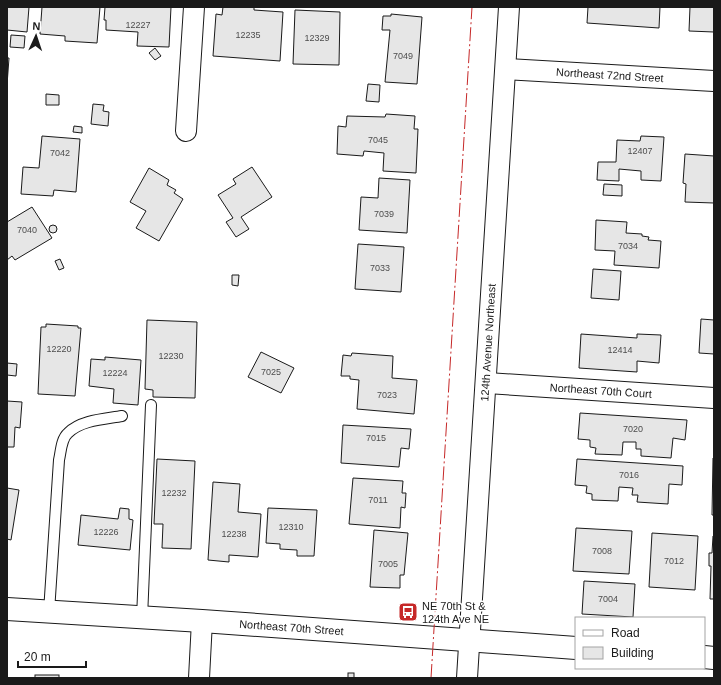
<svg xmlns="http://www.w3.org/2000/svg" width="721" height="685" viewBox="0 0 721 685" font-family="Helvetica,sans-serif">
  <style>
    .building { fill: #e6e6e6; stroke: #1a1a1a }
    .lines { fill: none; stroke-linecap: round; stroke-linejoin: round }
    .service-casing { stroke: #1a1a1a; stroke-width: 12 }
    .minor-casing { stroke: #1a1a1a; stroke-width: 22 }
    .secondary-casing { stroke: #1a1a1a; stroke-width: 24 }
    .service { stroke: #fff; stroke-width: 10 }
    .minor { stroke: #fff; stroke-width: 20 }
    .secondary { stroke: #fff; stroke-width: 22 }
    .power { stroke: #c62828; stroke-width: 1; stroke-dasharray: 14 3 2 3; stroke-linecap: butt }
    .labels { text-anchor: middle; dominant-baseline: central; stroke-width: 3; stroke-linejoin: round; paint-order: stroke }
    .number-label { font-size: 9px; fill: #4d4d4d }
    .street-label { font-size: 11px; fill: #1a1a1a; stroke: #fff }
    .poi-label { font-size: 11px; fill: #1a1a1a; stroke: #fff; text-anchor: start }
  </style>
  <rect width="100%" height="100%" fill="#fff"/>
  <g class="building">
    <path d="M7 7H29L27 32 7 30Z"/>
    <path d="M42 7H100L97 43 65 41V36L40 34Z"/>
    <path d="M105 7H171L169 47 137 46 138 32 106 30V20H104Z"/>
    <path d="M223 7H254V10L283 12 280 61 213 56 216 14 222 15Z"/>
    <path d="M588 7H660L659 28 587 23Z"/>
    <path d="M690 7H714V32L689 31Z"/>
    <path d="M295 10 340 12 339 65 293 64Z"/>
    <path d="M391 14 422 17 417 84 385 82 390 30H382L383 16H391Z"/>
    <path d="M11 35 25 36 24 48 10 47Z"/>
    <path d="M155 48 161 56 155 60 149 53Z"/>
    <path d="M7 58H9L7 85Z"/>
    <path d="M368 84 380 85 379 102 366 101Z"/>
    <path d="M46 94 59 95V105H46Z"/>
    <path d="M93 104 104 105 103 111 109 112 108 126 91 124Z"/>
    <path d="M386 114 415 116 414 129H418L416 173 383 171 384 153 364 151 363 156 337 154 338 126 346 127 347 116 385 117Z"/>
    <path d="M74 126 82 127V133L73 132Z"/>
    <path d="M42 136 80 139 76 192 54 190 53 196 21 194 23 167 39 168Z"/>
    <path d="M641 136 664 137 661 181 641 180V171L619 169V181L597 180 598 162H616L617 140 640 141Z"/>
    <path d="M685 154 714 156V203L685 202 686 184 683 183Z"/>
    <path d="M252 167 272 197 241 217 249 229 236 237 226 222 233 218 218 195 236 184 233 179Z"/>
    <path d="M149 168 169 180 167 185 176 190 174 193 183 199 159 241 136 228 146 211 130 202Z"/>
    <path d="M379 178 410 180 407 233 359 230 361 197 378 198Z"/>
    <path d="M604 184 622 185V196L603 195Z"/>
    <path d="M32 207 52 238 15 260 12 256 7 260V222Z"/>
    <path d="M596 220 627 222 626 233 642 234V236L649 237 648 240 661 241 659 268 614 265 615 251 595 250Z"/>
    <circle cx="53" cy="229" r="4"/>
    <path d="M358 244 404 247 401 292 355 289Z"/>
    <path d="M60 259 64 268 59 270 55 261Z"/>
    <path d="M593 269 621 271 619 300 591 298Z"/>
    <path d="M232 275H239L238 286 232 285Z"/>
    <path d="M701 319 714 320V354L699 353Z"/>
    <path d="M147 320 197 322 195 398 153 397V390L145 389Z"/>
    <path d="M46 324 78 326V328H81L75 396 38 394 41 327H46Z"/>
    <path d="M581 334 637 338V334L661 335 659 363 637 361V372L579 368Z"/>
    <path d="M261 352 294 368 281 393 248 377Z"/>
    <path d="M352 353 393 356 392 378 417 380 414 414 357 409 359 380 350 379V376H341L343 355 351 356Z"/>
    <path d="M105 357 141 360 138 405 113 403 114 389 89 386 91 359 105 360Z"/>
    <path d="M7 363 17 364 16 376 7 375Z"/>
    <path d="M7 401 22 402 20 428 15 427 14 447H7Z"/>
    <path d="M580 413 687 420 685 440 673 438 671 458 641 456V449H636V442H623L622 455 595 454 596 448 590 447V440L578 439Z"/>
    <path d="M343 425 411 429 409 449 401 448 399 467 341 463Z"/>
    <path d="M713 458H714V515H712Z"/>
    <path d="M157 459 195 461 191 549 162 548 163 524H154Z"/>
    <path d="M577 459 683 466 682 485 669 484 668 504 637 502 638 495H632L633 488 619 487 618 501 592 500V494L586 493 587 486 575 485Z"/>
    <path d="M353 478 403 481 402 493H406L405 508 401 507 400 528 349 524Z"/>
    <path d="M213 482 240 484 238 512 261 514 258 557 229 555V562L208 560Z"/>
    <path d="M7 488 19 490 11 540 7 539Z"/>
    <path d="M120 508 129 509V519L133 520 130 550 78 545 81 515 118 519Z"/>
    <path d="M268 508 317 510 314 556H297V550L280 549V544L266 543Z"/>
    <path d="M576 528 632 531 629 574 573 571Z"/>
    <path d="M374 530 408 533 404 575H400V588L370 587Z"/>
    <path d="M652 533 698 536 695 590 649 587Z"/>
    <path d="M713 536H714V599H710L711 566H709V553H712Z"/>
    <path d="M584 581 635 584 633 617 582 614Z"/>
    <rect x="348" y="673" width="6" height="5"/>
    <rect x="35" y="675" width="24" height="3"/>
  </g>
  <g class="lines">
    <g class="service-casing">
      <g id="service">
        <path d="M49 612 59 460C61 452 61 439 68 433 81 420 105 419 122 416"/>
        <path d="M142 618 151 405"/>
      </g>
    </g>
    <g class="minor-casing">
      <g id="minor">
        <path id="s1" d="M506 69 714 81"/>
        <path d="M186 131 194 7"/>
        <path id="s2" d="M487 383 714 398"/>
        <path d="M199 678 202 621"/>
        <path id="s3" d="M467 678 509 7"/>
      </g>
    </g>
    <g class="secondary-casing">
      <g id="secondary">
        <path id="s4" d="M7 609 202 621 576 648"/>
        <path d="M704 657 714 658"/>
      </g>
    </g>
    <use href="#service" class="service"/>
    <use href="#minor" class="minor"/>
    <use href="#secondary" class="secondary"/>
    <path class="power" d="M431 678 472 7"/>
  </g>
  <defs>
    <g id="bus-square" transform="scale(1)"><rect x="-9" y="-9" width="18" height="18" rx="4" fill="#c62828" stroke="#fff"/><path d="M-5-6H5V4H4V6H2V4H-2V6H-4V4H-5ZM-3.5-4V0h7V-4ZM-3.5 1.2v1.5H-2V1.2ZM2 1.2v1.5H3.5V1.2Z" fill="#fff"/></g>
  </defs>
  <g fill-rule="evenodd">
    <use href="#bus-square" x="408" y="612"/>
  </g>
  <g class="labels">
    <g class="number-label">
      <text x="138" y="25">12227</text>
      <text x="248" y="35">12235</text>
      <text x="317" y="38">12329</text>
      <text x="403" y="56">7049</text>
      <text x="378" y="140">7045</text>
      <text x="640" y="151">12407</text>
      <text x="60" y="153">7042</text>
      <text x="384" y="214">7039</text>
      <text x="27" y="230">7040</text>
      <text x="628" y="246">7034</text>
      <text x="380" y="268">7033</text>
      <text x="59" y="349">12220</text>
      <text x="620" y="350">12414</text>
      <text x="171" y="356">12230</text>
      <text x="271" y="372">7025</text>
      <text x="115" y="373">12224</text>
      <text x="387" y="395">7023</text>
      <text x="633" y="429">7020</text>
      <text x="376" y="438">7015</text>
      <text x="629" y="475">7016</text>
      <text x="174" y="493">12232</text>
      <text x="378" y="500">7011</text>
      <text x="291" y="527">12310</text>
      <text x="106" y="532">12226</text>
      <text x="234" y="534">12238</text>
      <text x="602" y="551">7008</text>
      <text x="674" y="561">7012</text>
      <text x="388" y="564">7005</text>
      <text x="608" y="599">7004</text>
    </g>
    <g class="street-label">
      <text stroke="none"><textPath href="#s1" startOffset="104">Northeast 72nd Street</textPath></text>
      <text stroke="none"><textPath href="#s3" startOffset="336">124th Avenue Northeast</textPath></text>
      <text stroke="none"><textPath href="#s2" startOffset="114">Northeast 70th Court</textPath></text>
      <text stroke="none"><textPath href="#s4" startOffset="285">Northeast 70th Street</textPath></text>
    </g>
    <g class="poi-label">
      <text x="422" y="606">NE 70th St &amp;<tspan x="422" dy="13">124th Ave NE</tspan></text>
    </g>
  </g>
  <rect width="721" height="685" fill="none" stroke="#1a1a1a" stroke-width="16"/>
  <rect x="575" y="617" width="130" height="52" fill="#ffffff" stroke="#a3a3a3"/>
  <rect x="583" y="630" width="20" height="6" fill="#ffffff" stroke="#a3a3a3"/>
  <text x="611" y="637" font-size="12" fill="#1a1a1a">Road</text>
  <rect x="583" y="647" width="20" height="12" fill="#e6e6e6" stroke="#a3a3a3"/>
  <text x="611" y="657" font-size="12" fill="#1a1a1a">Building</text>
  <g transform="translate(36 36) rotate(3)" stroke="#ffffff" stroke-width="3" paint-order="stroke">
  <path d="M0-3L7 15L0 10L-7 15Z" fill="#1a1a1a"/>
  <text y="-6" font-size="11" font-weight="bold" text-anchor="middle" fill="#1a1a1a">N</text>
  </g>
  <path d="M18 661v6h68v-6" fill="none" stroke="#1a1a1a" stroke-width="2"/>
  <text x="24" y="661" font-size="12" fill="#1a1a1a" stroke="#ffffff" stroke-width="3" paint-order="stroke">20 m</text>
</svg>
